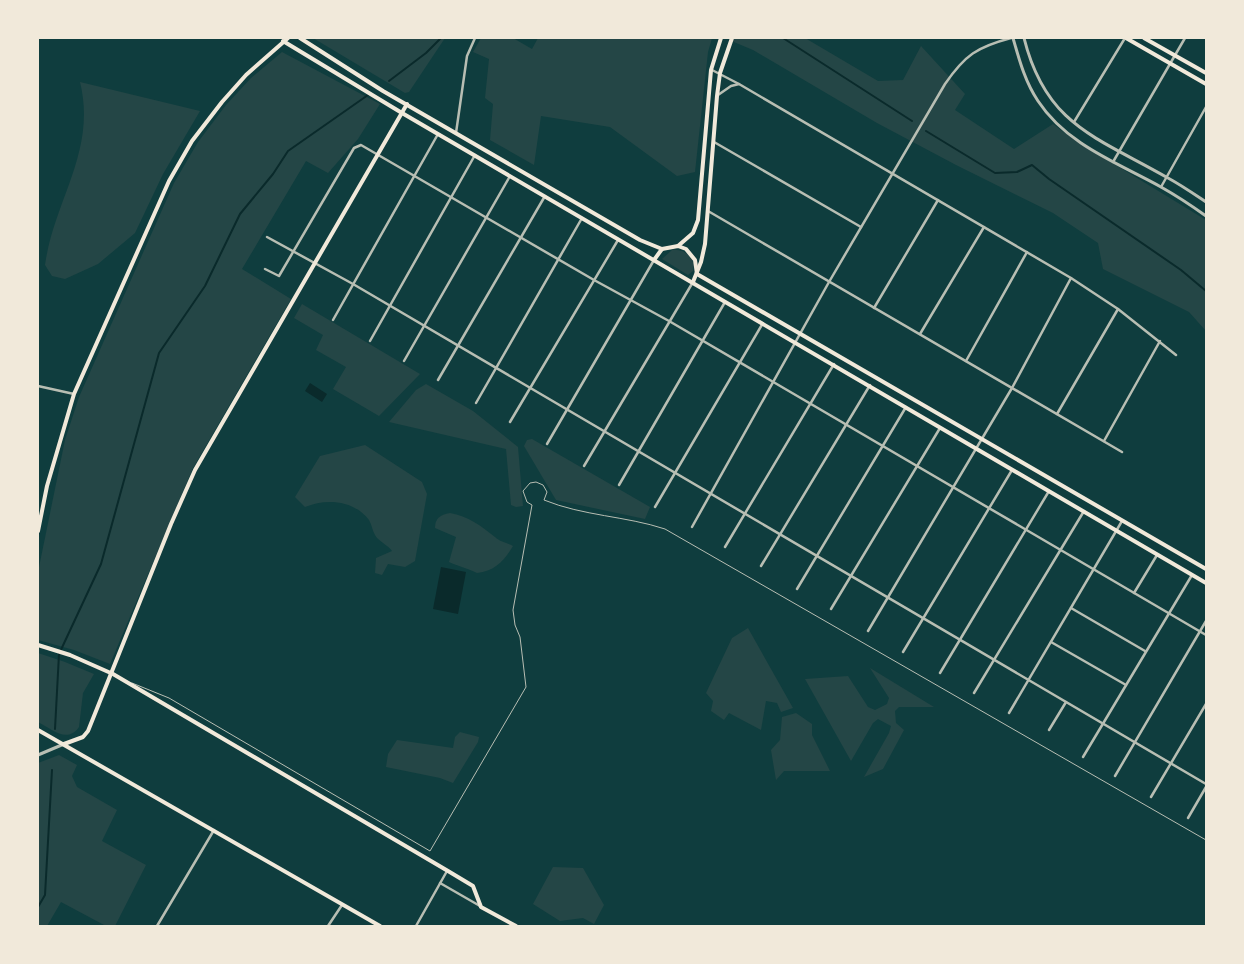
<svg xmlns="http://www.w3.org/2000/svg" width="1244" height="964" viewBox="0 0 1244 964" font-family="'Roboto Condensed',sans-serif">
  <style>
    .green { fill: #244646 }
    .water { fill: #0a2a2b }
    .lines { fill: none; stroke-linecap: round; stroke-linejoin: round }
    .stream { stroke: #0a2a2b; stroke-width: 2 }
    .service { stroke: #b8beb3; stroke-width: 1 }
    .minor { stroke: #b8beb3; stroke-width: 2.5 }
    .tertiary { stroke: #b8beb3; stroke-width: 3 }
    .secondary { stroke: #f1e9da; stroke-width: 4 }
  </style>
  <rect width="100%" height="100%" fill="#0f3d3e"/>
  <g class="green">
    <path d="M313 38H445L409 92 405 93Z"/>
    <path d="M481 38H513L532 49 538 38H712L708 52 695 172 677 176 610 127 541 116 534 165 490 140 493 104 485 98 489 59 473 52Z"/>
    <path d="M731 38H805L878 81 903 80 921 46 965 94 955 110 1014 149 1053 124 1073 139 1206 220V331L1189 312 1103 269 1098 243 1053 213 956 165 877 123 753 50 729 40Z"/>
    <path d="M282 52 380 104 358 139 328 173 306 161 242 269 291 299 193 468 110 664 74 650 38 640V572L65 440 79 397 174 183 198 142 226 105 251 78Z"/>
    <path d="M80 82 200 111 163 174 135 233 98 264 65 279 52 276 45 265C54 200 97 151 80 82Z"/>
    <path d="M672 250C683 249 690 254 694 264L693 271 688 275 662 259Z"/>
    <path d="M302 304 420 374 379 416 333 389 346 367 316 350 323 335 294 318Z"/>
    <path d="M426 384 473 411 518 447 523 506 516 507 511 505 506 449 389 422 416 390Z"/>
    <path d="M532 439 650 507 645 519 556 500 524 446 527 440Z"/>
    <path d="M365 445 422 482 427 494 415 561 405 567 388 564 382 575 375 573 376 558 392 551C388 545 378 541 375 535 372 530 372 525 369 520 354 500 326 498 305 507L295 497 320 456Z"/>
    <path d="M450 513C468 516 481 526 495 537 500 542 508 543 513 546 504 561 495 571 477 573 467 568 458 566 449 562L456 537 435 528C435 518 440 515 450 513Z"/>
    <path d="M748 628 793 708 781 712 777 703 766 701 761 730 729 713 724 720 711 711 713 701 706 693 732 638Z"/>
    <path d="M38 653 65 662 94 674 83 693 79 727C67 744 52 729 38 722Z"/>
    <path d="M870 668 934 707H899L895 711 896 723 904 730 883 769 864 777 889 733 891 726 878 719 873 723 851 761 805 679 848 676 868 707 875 710 887 704 889 698Z"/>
    <path d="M796 713 812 724V735L830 771H784L776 780 771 750 780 740 782 717Z"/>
    <path d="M460 732 479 737 478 742 453 783 440 778 386 767 388 754 397 740 453 748 455 737Z"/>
    <path d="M59 755 77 765 72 776 77 787 117 810 102 841 146 865 115 926H106L61 902 47 926H38V763Z"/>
    <path d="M553 867 583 868 604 905 594 924 583 918 560 921 533 904Z"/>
  </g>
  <g class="water">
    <path d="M310 383 327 394 322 402 305 391Z"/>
    <path d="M441 567 466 572 458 614 433 609Z"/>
  </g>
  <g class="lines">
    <g class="stream">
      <path d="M783 38 912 121"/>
      <path d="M389 81 426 53 441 38"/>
      <path d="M926 131 995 173 1017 172 1032 165 1049 179 1181 270 1206 291"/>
      <path d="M55 729 59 654 101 564 159 353 205 286 240 214 273 174 288 151 368 95"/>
      <path d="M38 907 45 895 52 770"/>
    </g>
    <path class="service" d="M132 683 169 698 430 851 526 687 520 637 515 625 513 610 532 505 527 502 523 491 530 483 536 482 543 485 547 492 544 500C583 516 626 516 665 529L1206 840"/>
    <g class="minor">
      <path d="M712 70 739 84 731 86 718 95"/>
      <path d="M739 84 1071 278 1118 309 1176 355"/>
      <path d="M1074 122 1125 38"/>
      <path d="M456 133 467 56 475 38"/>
      <path d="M714 142 861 227"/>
      <path d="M1113 162 1185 38"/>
      <path d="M1161 187 1206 107"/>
      <path d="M708 211 1122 452"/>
      <path d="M267 237 353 284 1206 784"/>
      <path d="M265 269 279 276 354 148 361 145 594 280 669 321 1206 635"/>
      <path d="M874 308 938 200"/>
      <path d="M333 320 438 134"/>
      <path d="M920 334 984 227"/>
      <path d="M370 341 475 155"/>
      <path d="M404 361 510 176"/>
      <path d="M966 361 1027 252"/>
      <path d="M438 380 545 196"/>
      <path d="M38 386 74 394"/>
      <path d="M476 403 582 218"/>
      <path d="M1057 414 1118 309"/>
      <path d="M510 422 618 240"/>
      <path d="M1104 441 1160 341"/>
      <path d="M547 444 654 260"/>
      <path d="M584 466 693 282"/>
      <path d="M619 485 725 302"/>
      <path d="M655 507 763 323"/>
      <path d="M692 527 829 282 945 84C965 55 977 47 1011 38"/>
      <path d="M725 547 834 364"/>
      <path d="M761 566 870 385"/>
      <path d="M797 589 906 407"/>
      <path d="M1134 593 1157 555"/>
      <path d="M1071 608 1145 651"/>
      <path d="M831 609 940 428"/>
      <path d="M868 631 1012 388 1071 278"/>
      <path d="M1051 642 1126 685"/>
      <path d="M903 652 1012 470"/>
      <path d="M940 673 1049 491"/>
      <path d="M974 693 1084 511"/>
      <path d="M1009 713 1122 521"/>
      <path d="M1049 730 1066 702"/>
      <path d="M1083 757 1192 575"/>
      <path d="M1115 776 1206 621"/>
      <path d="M1151 797 1206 704"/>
      <path d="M1188 818 1206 787"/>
      <path d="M440 883 480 906"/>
      <path d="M157 926 214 830"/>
      <path d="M328 926 342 905"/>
      <path d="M416 926 447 871"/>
    </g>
    <g class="tertiary">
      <path d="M1013 38C1019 59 1025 82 1038 101 1067 145 1118 163 1161 187 1177 196 1192 206 1206 216"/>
      <path d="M1024 38C1046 126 1097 137 1168 178 1181 185 1194 194 1206 202"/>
      <path d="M38 755 64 744"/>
    </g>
    <g class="secondary">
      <path d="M300 38 383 91 640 240 662 249 678 246 686 249 695 260 697 274 1206 569"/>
      <path d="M1126 38 1206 84"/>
      <path d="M1144 38 1206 73"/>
      <path d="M283 41 402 113 1206 583"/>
      <path d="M678 246 693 233 698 220 711 70 721 38"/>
      <path d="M654 260 662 249"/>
      <path d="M693 282 701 262 705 244 717 96 720 73 732 38"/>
      <path d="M38 531 47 486 74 394 169 181 192 141 222 102 246 75 288 38"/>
      <path d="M38 645 70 655 113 674 448 871 473 886 481 907 516 926"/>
      <path d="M38 730 380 926"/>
      <path d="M64 744 83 737 88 731 171 524 195 470 407 104"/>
    </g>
  </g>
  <rect width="1244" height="964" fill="none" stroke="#f1e9da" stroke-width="78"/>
</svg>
